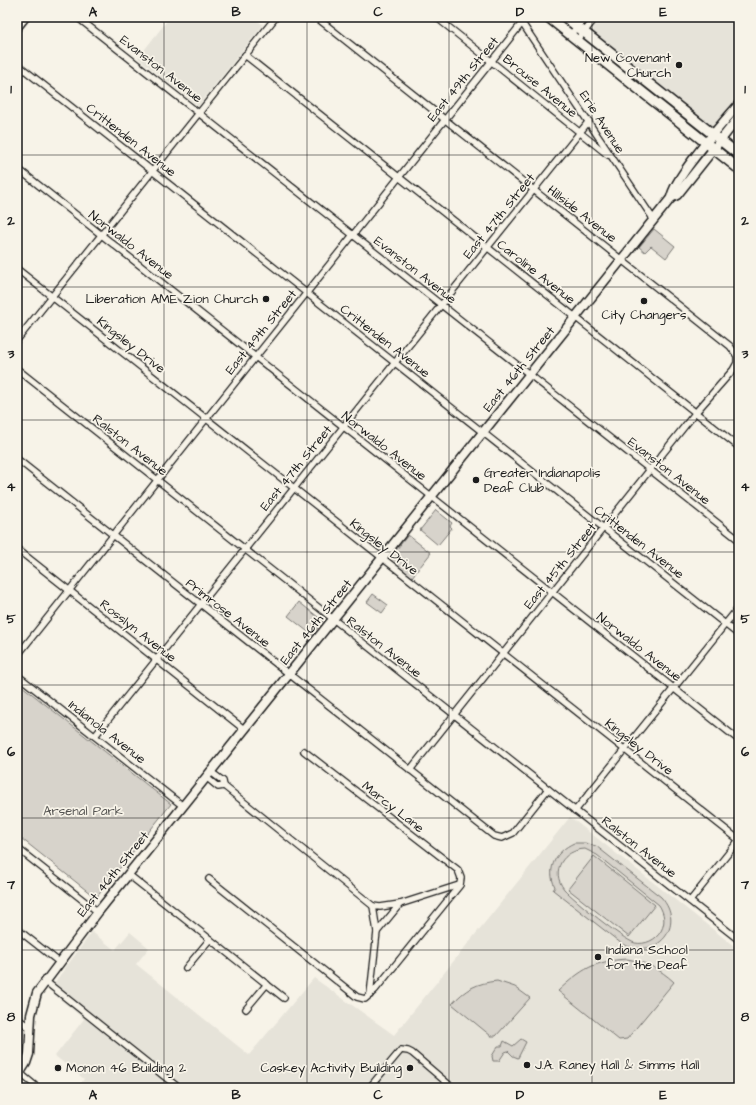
<svg xmlns="http://www.w3.org/2000/svg" width="756" height="1105" viewBox="0 0 756 1105" font-family="'Architects Daughter',sans-serif">
  <style>
    .built { fill: #e6e3d9 }
    .green { fill: #d7d3cb; stroke: #7a7874; fill-rule: evenodd }
    .lines { fill: none; stroke-linecap: round; stroke-linejoin: round }
    .street-casing { stroke: #1c1c1c; stroke-width: 8 }
    .secondary-casing { stroke: #1c1c1c; stroke-width: 11 }
    .primary-casing { stroke: #1c1c1c; stroke-width: 12 }
    .street { stroke: #f7f3e8; stroke-width: 5.5 }
    .secondary { stroke: #f7f3e8; stroke-width: 8 }
    .primary { stroke: #f7f3e8; stroke-width: 9 }
    .grid { fill: none; stroke: #1c1c1c; stroke-width: 1; stroke-opacity: 0.55 }
    .poi-dot { fill: #1c1c1c; stroke: #f7f3e8; stroke-width: 1.5 }
    .labels { text-anchor: middle; dominant-baseline: central; stroke-width: 3.5; stroke-linejoin: round; paint-order: stroke }
    .poi-label { font-size: 13px; fill: #1c1c1c; stroke: #f7f3e8; text-anchor: start }
    .street-label { font-size: 13px; fill: #1c1c1c; stroke: #f7f3e8 }
    .park-label { font-size: 13px; fill: #545351; stroke: #f7f3e8 }
    .neatline { fill: none; stroke: #1c1c1c; stroke-width: 1.5 }
    .grid-label { font-size: 13px; text-anchor: middle; font-weight: bold; fill: #1c1c1c }
  </style>
  <rect width="100%" height="100%" fill="#f7f3e8"/>
  <filter id="ink" filterUnits="userSpaceOnUse"><feTurbulence type="fractalNoise" baseFrequency=".025" numOctaves="2"/><feDisplacementMap in="SourceGraphic" scale="8" xChannelSelector="R" yChannelSelector="G"/><feConvolveMatrix kernelMatrix="1 2 1 2 8 2 1 2 1" color-interpolation-filters="sRGB"/></filter>
  <g filter="url(#ink)">
    <g class="built">
      <path d="M170 17H253L263 25 198 106 138 58Z"/>
      <path d="M572 17H739V101L717 128H710Z"/>
      <path d="M570 817 739 950V1085L736 1088H77L84 1079 55 1056 84 1019 49 990 92 932 115 950 130 932 149 948 136 964 249 1055 314 978 394 1035Z"/>
    </g>
    <g class="green">
      <path d="M654 229 675 246 666 258 651 246 645 252 639 247Z"/>
      <path d="M436 510 452 523 450 526 452 528 438 545 420 530Z"/>
      <path d="M408 535 431 553 412 577 389 559Z"/>
      <path d="M373 594 388 605 382 613 367 602Z"/>
      <path d="M299 602 323 621 312 635 288 616Z"/>
      <path d="M17 682 171 804 96 898 17 835Z"/>
      <path d="M574 843H585L596 846 661 897C687 926 657 961 622 944L553 890 555 887C546 868 556 851 574 843ZM585 849 597 855 659 905C664 913 666 922 661 931 656 940 645 945 635 943 623 940 573 899 564 889 550 871 563 850 585 849Z"/>
      <path d="M594 856 655 905 629 937 568 889Z"/>
      <path d="M627 959C646 962 660 969 674 982L627 1039 619 1040 558 991C582 969 594 961 627 959Z"/>
      <path d="M497 981 515 987 530 998 496 1036H491L452 1004C465 989 477 983 497 981Z"/>
      <path d="M521 1039 526 1042 518 1058 513 1056 508 1051 505 1052 499 1061H493L492 1056 498 1046H502L504 1041 513 1046Z"/>
    </g>
    <g class="lines">
      <g class="street-casing">
        <g id="street">
          <path d="M77 17 739 540"/>
          <path d="M316 17 730 346 737 356V363L733 370 696 412 410 770"/>
          <path d="M436 17 608 155"/>
          <path d="M518 17 654 220"/>
          <path d="M570 35 586 17"/>
          <path d="M577 41 596 17"/>
          <path d="M245 55 739 447"/>
          <path d="M17 64 739 635"/>
          <path d="M17 168 739 740"/>
          <path d="M17 269 739 840"/>
          <path d="M17 340 276 17"/>
          <path d="M17 369 739 940"/>
          <path d="M17 459 494 836 502 838 513 833 548 789"/>
          <path d="M17 549 245 730"/>
          <path d="M17 656 522 23"/>
          <path d="M17 675 183 806"/>
          <path d="M95 736 589 121"/>
          <path d="M206 777 218 787 224 786 223 781 211 772"/>
          <path d="M224 786 373 906"/>
          <path d="M575 811 739 607"/>
          <path d="M17 848 98 912"/>
          <path d="M129 875 284 998"/>
          <path d="M209 879 357 997 365 999 375 990 460 885 461 878 458 870 304 751"/>
          <path d="M690 901 739 840"/>
          <path d="M400 904 377 932 373 906 380 907Z"/>
          <path d="M400 904 459 885"/>
          <path d="M17 929 59 962"/>
          <path d="M186 968 210 939"/>
          <path d="M45 981 179 1088"/>
          <path d="M370 995 377 932"/>
          <path d="M246 1009 267 984"/>
          <path d="M17 1018 31 1029"/>
          <path d="M20 1073 38 1088"/>
          <path d="M369 1088 401 1050 408 1051 412 1053 453 1088"/>
        </g>
      </g>
      <g class="secondary-casing">
        <g id="secondary">
          <path d="M17 27 25 17"/>
          <path d="M671 198C674 177 723 123 739 104"/>
          <path d="M17 1077 26 1063 29 1054 31 1015 37 993 98 912 671 198 677 195 739 117"/>
        </g>
      </g>
      <g class="primary-casing">
        <g id="primary">
          <path d="M548 17 739 169"/>
          <path d="M565 17 739 155"/>
        </g>
      </g>
      <use href="#street" class="street"/>
      <use href="#secondary" class="secondary"/>
      <use href="#primary" class="primary"/>
    </g>
  </g>
  <path class="grid" d="M164 17V1088M307 17V1088M449 17V1088M592 17V1088M17 155H739M17 287H739M17 420H739M17 552H739M17 685H739M17 818H739M17 950H739"/>
  <g class="poi-dot">
    <circle cx="679" cy="65" r="4"/>
    <circle cx="266" cy="299" r="4"/>
    <circle cx="644" cy="301" r="4"/>
    <circle cx="476" cy="480" r="4"/>
    <circle cx="598" cy="957" r="4"/>
    <circle cx="527" cy="1065" r="4"/>
    <circle cx="58" cy="1068" r="4"/>
    <circle cx="410" cy="1068" r="4"/>
  </g>
  <g class="labels">
    <g class="poi-label">
      <text x="671" y="58" text-anchor="end">New Covenant<tspan x="671" dy="15">Church</tspan></text>
      <text x="258" y="299" text-anchor="end">Liberation AME Zion Church</text>
      <text x="644" y="315" text-anchor="middle">City Changers</text>
      <text x="484" y="473">Greater Indianapolis<tspan x="484" dy="15">Deaf Club</tspan></text>
      <text x="606" y="950">Indiana School<tspan x="606" dy="15">for the Deaf</tspan></text>
      <text x="535" y="1065">J.A. Raney Hall &amp; Simms Hall</text>
      <text x="66" y="1068">Monon 46 Building 2</text>
      <text x="402" y="1068" text-anchor="end">Caskey Activity Building</text>
    </g>
    <g class="street-label">
      <text transform="translate(161 69) rotate(38)">Evanston Avenue</text>
      <text transform="translate(463 79) rotate(-51)">East 49th Street</text>
      <text transform="translate(540 86) rotate(39)">Brouse Avenue</text>
      <text transform="translate(602 122) rotate(57)">Erie Avenue</text>
      <text transform="translate(131 140) rotate(38)">Crittenden Avenue</text>
      <text transform="translate(582 214) rotate(38)">Hillside Avenue</text>
      <text transform="translate(499 216) rotate(-51)">East 47th Street</text>
      <text transform="translate(131 245) rotate(38)">Norwaldo Avenue</text>
      <text transform="translate(415 270) rotate(38)">Evanston Avenue</text>
      <text transform="translate(536 272) rotate(38)">Caroline Avenue</text>
      <text transform="translate(261 332) rotate(-51)">East 49th Street</text>
      <text transform="translate(385 341) rotate(38)">Crittenden Avenue</text>
      <text transform="translate(131 345) rotate(38)">Kingsley Drive</text>
      <text transform="translate(519 369) rotate(-51)">East 46th Street</text>
      <text transform="translate(130 445) rotate(38)">Ralston Avenue</text>
      <text transform="translate(384 446) rotate(38)">Norwaldo Avenue</text>
      <text transform="translate(296 468) rotate(-51)">East 47th Street</text>
      <text transform="translate(669 471) rotate(38)">Evanston Avenue</text>
      <text transform="translate(639 542) rotate(38)">Crittenden Avenue</text>
      <text transform="translate(384 547) rotate(38)">Kingsley Drive</text>
      <text transform="translate(560 566) rotate(-51)">East 45th Street</text>
      <text transform="translate(228 613) rotate(38)">Primrose Avenue</text>
      <text transform="translate(316 622) rotate(-51)">East 46th Street</text>
      <text transform="translate(138 631) rotate(38)">Rosslyn Avenue</text>
      <text transform="translate(384 647) rotate(38)">Ralston Avenue</text>
      <text transform="translate(639 647) rotate(38)">Norwaldo Avenue</text>
      <text transform="translate(107 732) rotate(38)">Indianola Avenue</text>
      <text transform="translate(639 747) rotate(38)">Kingsley Drive</text>
      <text transform="translate(393 807) rotate(38)">Marcy Lane</text>
      <text transform="translate(639 847) rotate(38)">Ralston Avenue</text>
      <text transform="translate(113 874) rotate(-51)">East 46th Street</text>
    </g>
    <g class="park-label">
      <text x="83" y="811">Arsenal Park</text>
    </g>
  </g>
  <rect width="756" height="1105" fill="none" stroke="#f7f3e8" stroke-width="44"/>
  <rect x="22" y="22" width="712" height="1061" class="neatline"/>
  <g class="grid-label">
    <text x="93" y="16">A</text>
    <text x="236" y="16">B</text>
    <text x="378" y="16">C</text>
    <text x="520" y="16">D</text>
    <text x="663" y="16">E</text>
    <text x="11" y="93">1</text>
    <text x="745" y="93">1</text>
    <text x="11" y="225">2</text>
    <text x="745" y="225">2</text>
    <text x="11" y="358">3</text>
    <text x="745" y="358">3</text>
    <text x="11" y="491">4</text>
    <text x="745" y="491">4</text>
    <text x="11" y="623">5</text>
    <text x="745" y="623">5</text>
    <text x="11" y="756">6</text>
    <text x="745" y="756">6</text>
    <text x="11" y="889">7</text>
    <text x="745" y="889">7</text>
    <text x="11" y="1021">8</text>
    <text x="745" y="1021">8</text>
    <text x="93" y="1099">A</text>
    <text x="236" y="1099">B</text>
    <text x="378" y="1099">C</text>
    <text x="520" y="1099">D</text>
    <text x="663" y="1099">E</text>
  </g>
</svg>
